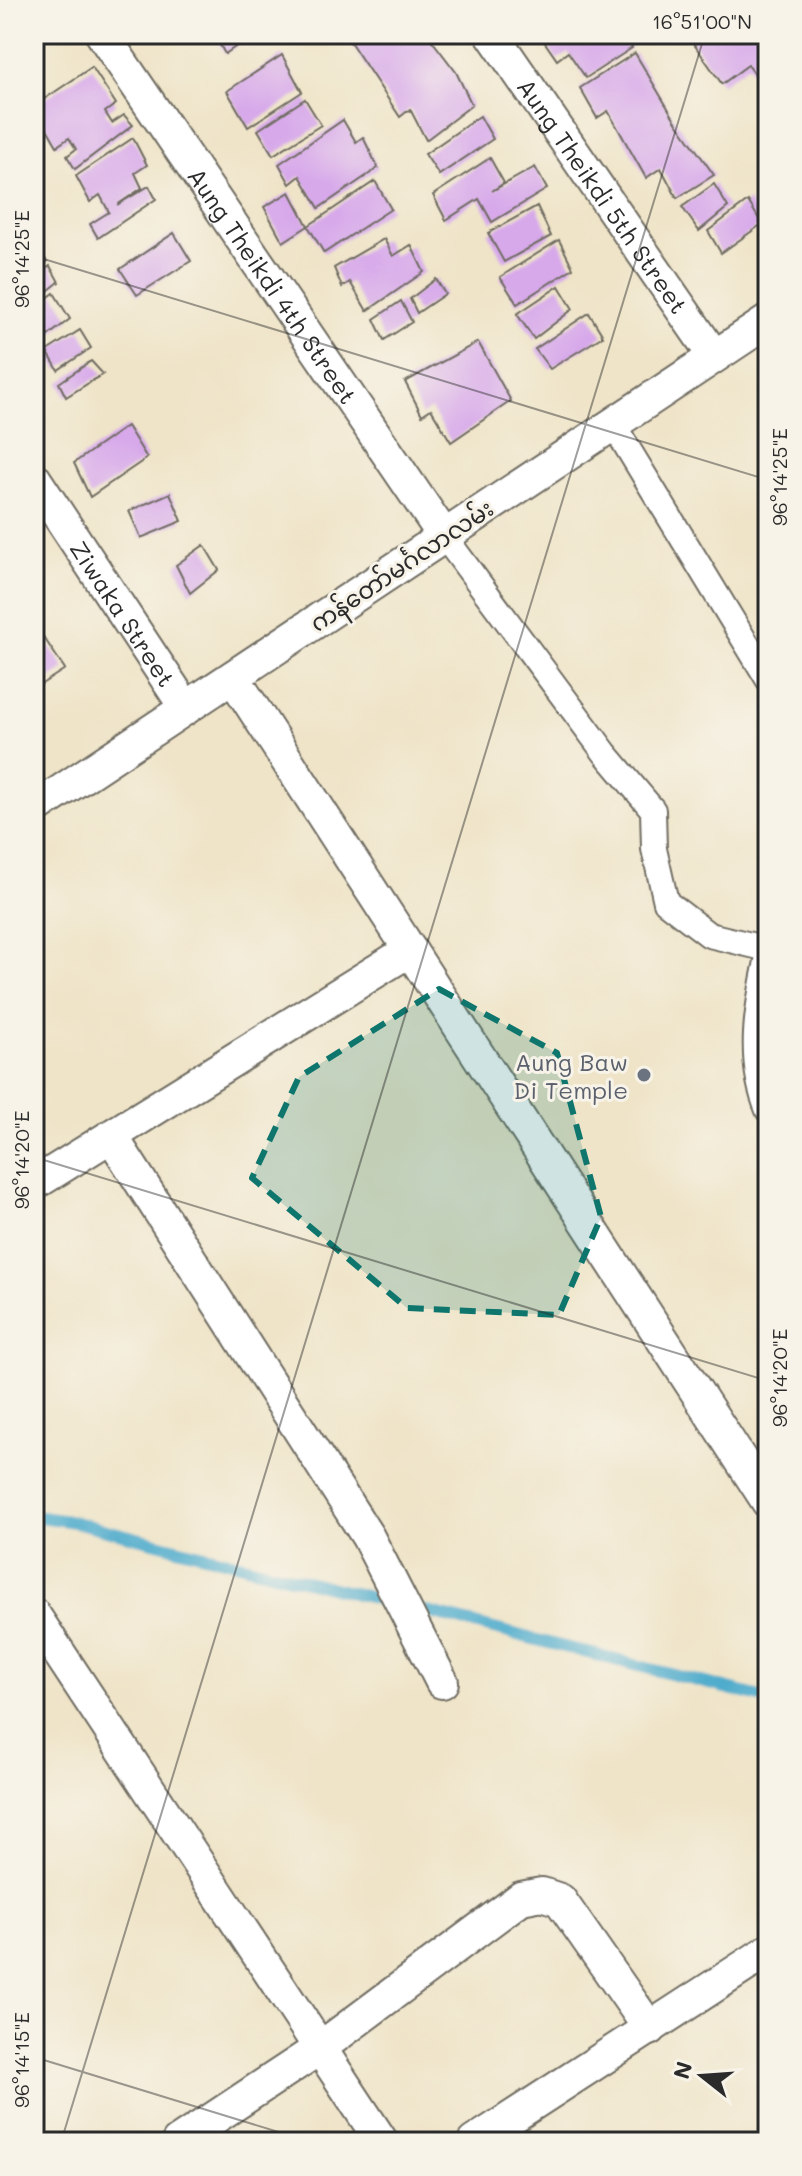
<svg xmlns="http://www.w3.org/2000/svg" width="802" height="2176" viewBox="0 0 802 2176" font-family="Mali,'Noto Sans Myanmar',sans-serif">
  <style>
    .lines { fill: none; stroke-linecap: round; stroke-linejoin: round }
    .stream { stroke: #4eabcc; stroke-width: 12 }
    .building { fill: #d7a9ea }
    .pedestrian-casing { stroke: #706c62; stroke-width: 28 }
    .minor-casing { stroke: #706c62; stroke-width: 36 }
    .pedestrian { stroke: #fff; stroke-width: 24 }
    .minor { stroke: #fff; stroke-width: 32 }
    .marked { fill: #0f766e; fill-opacity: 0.2; stroke: #0f766e; stroke-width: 6; stroke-dasharray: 16 10; stroke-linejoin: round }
    .ticks { fill: none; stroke: #2b2b2b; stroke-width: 2; stroke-opacity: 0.45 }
    .worship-dot { fill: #6b7280; stroke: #f7f3e8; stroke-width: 3 }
    .labels { text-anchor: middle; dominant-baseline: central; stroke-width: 6; stroke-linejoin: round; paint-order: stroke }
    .street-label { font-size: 24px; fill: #2b2b2b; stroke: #f7f3e8 }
    .worship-label { font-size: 24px; fill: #5b616d; stroke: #f7f3e8; text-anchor: end }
    .neatline { fill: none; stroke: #2b2b2b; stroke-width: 3 }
    .ticks-label { font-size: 20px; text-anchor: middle; fill: #2b2b2b }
  </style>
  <rect width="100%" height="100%" fill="#f7f3e8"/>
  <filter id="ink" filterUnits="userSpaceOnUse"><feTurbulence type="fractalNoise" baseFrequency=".0125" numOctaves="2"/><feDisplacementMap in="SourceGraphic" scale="16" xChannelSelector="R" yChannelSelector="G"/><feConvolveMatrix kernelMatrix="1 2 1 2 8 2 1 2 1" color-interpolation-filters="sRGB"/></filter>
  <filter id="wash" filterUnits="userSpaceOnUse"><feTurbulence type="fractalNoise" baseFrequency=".006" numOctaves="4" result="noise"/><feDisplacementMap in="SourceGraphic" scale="32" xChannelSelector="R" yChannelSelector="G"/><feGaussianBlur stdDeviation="1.8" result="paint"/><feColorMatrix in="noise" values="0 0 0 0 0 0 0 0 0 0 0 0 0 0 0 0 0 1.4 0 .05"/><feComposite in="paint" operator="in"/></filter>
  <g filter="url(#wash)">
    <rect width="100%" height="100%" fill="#efe4c8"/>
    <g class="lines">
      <path class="stream" d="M34 1516 75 1522 768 1699"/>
    </g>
    <g id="blocks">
      <g class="building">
        <path d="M214 34H254L225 54Z"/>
        <path d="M345 34H427L456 72 472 105 426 140 410 109 400 117Z"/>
        <path d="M539 34H625L632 48 586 78 568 52 557 60Z"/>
        <path d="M699 34H768V92L748 65 722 84 691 40Z"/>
        <path d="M635 53 675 120 714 175 677 198 661 168 646 178 608 111 597 118 580 88Z"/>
        <path d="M282 55 302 92 248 127 227 91Z"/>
        <path d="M92 67 116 104 105 112 112 123 124 115 133 125 75 169 67 156 76 149 69 138 57 146 34 106Z"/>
        <path d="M305 99 321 125 273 155 258 130Z"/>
        <path d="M480 116 493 139 439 175 425 154Z"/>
        <path d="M343 120 356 142 363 137 378 168 319 208 300 176 290 184 279 164Z"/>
        <path d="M133 138 147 165 135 173 142 188 117 205 149 186 156 199 98 238 90 224 109 212 100 195 90 202 76 176Z"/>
        <path d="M490 158 504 183 492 191 535 167 547 189 492 222 479 199 446 220 433 195Z"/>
        <path d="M375 181 391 209 324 253 308 226Z"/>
        <path d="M714 184 728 207 699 231 682 207Z"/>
        <path d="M290 192 308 226 283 242 264 207Z"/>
        <path d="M748 201 762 224 721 253 708 231Z"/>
        <path d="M537 206 551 236 504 262 488 233Z"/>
        <path d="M174 233 191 261 137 295 120 269Z"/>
        <path d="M384 239 393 256 411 245 424 272 367 311 350 282 342 287 334 268Z"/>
        <path d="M559 240 573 268 517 304 500 277Z"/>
        <path d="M38 247 47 262 34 271V250Z"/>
        <path d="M50 266 59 282 34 302V277Z"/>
        <path d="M436 279 445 294 417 313 410 299Z"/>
        <path d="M559 286 573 309 534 339 517 314Z"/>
        <path d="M54 293 70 319 36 345 34 308Z"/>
        <path d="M401 301 412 322 384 340 374 319Z"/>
        <path d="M589 313 603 336 550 369 535 349Z"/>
        <path d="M80 330 91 348 58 370 47 351Z"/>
        <path d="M478 342 511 401 451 442 431 409 422 415 405 382Z"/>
        <path d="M91 361 103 374 66 397 59 383Z"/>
        <path d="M127 426 147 458 90 497 74 463Z"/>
        <path d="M170 493 182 521 141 538 129 511Z"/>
        <path d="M204 545 219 570 190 593 176 565Z"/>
        <path d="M34 623 65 669 37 687 34 683Z"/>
      </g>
    </g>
  </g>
  <g filter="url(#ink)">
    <use href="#blocks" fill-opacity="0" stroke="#706c62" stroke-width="2"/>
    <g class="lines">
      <g class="pedestrian-casing">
        <g id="pedestrian">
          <path d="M613 424 768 679"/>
          <path d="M444 536 605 753 653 810 654 849 666 902 709 935 768 949"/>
          <path d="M768 957C757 1007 747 1060 768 1110"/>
        </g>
      </g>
      <g class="minor-casing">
        <g id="minor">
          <path id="s1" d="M102 34 444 536"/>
          <path id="s2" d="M492 34 714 356"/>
          <path id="s3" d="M34 478 186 708"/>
          <path d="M233 677 768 1502"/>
          <path d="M34 809 768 321"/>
          <path d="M112 1137 368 1537 442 1682"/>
          <path d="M34 1184 410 950"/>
          <path d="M34 1615 382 2142"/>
          <path d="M178 2142 320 2048 521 1898 542 1894 560 1900 650 2029"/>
          <path d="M474 2142 768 1951"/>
        </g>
      </g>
      <use href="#pedestrian" class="pedestrian"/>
      <use href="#minor" class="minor"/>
    </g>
  </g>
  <path class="marked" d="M439 989 557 1053 601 1217 559 1315 407 1308 252 1178 299 1077Z"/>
  <path class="ticks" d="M34 256 768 480M34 1157 768 1381M34 2057 311 2142M61 2142 705 34"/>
  <circle class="worship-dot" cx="644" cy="1075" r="8"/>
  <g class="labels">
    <g class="street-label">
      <text stroke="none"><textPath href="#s2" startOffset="196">Aung Theikdi 5th Street</textPath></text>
      <text stroke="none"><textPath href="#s1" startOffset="304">Aung Theikdi 4th Street</textPath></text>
      <text transform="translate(401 565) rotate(-34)">ကန်တော်မင်္ဂလာလမ်း</text>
      <text stroke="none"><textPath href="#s3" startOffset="162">Ziwaka Street</textPath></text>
    </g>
    <g class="worship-label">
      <text x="628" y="1061">Aung Baw<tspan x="628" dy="28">Di Temple</tspan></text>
    </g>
  </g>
  <rect width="802" height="2176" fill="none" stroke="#f7f3e8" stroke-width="88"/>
  <g transform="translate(702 2076) rotate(287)" stroke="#f7f3e8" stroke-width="6" paint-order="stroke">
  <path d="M0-6L14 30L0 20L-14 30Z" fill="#2b2b2b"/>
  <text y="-12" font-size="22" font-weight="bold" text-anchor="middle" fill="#2b2b2b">N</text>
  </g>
  <rect x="44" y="44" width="714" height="2088" class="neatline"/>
  <g class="ticks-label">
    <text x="702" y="29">16°51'00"N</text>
    <text transform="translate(22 259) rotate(-90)" y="7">96°14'25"E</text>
    <text transform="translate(780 477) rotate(-90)" y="7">96°14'25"E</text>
    <text transform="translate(22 1160) rotate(-90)" y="7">96°14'20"E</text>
    <text transform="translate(780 1378) rotate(-90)" y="7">96°14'20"E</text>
    <text transform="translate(22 2060) rotate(-90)" y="7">96°14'15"E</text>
  </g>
</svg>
